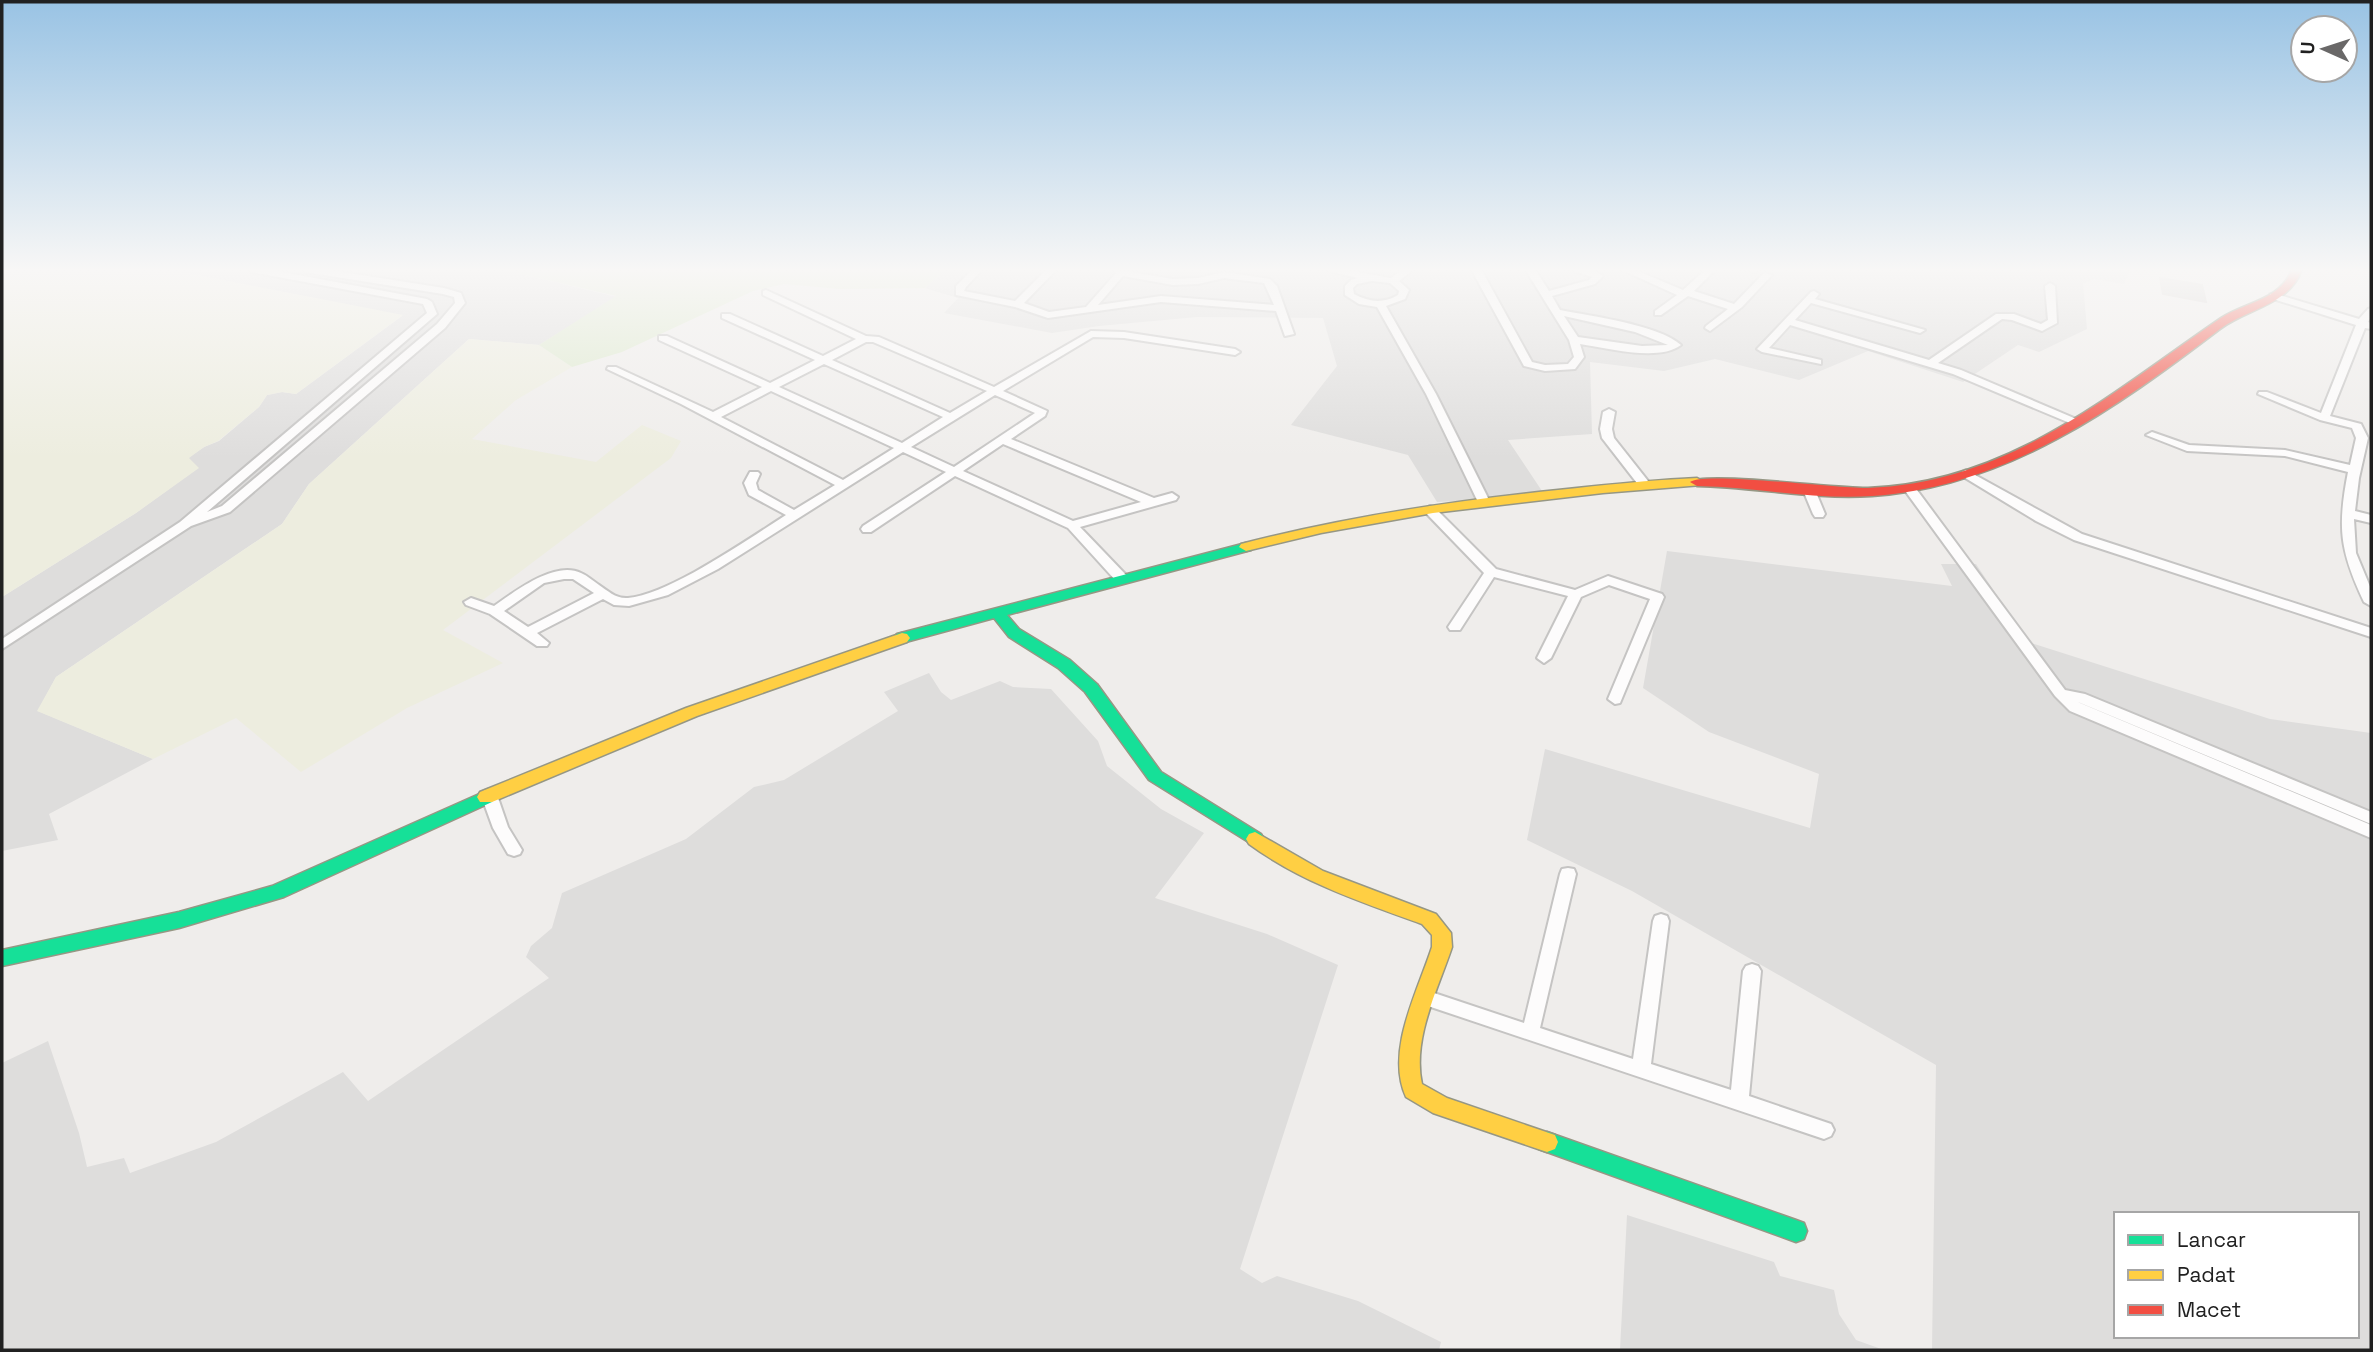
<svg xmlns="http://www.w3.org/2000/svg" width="2373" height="1352" viewBox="0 0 2373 1352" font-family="'Space Grotesk',sans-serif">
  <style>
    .residential { fill: #dedddc; fill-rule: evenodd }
    .farmland { fill: #ededdf }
    .grass { fill: #dde9cd }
    .building { fill: #d2d0ce; stroke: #d2cfcc; stroke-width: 2 }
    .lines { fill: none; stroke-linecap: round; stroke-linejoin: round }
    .street-casing { stroke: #c5c4c3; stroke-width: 4 }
    .fast-casing { stroke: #969784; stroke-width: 3 }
    .slow-casing { stroke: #969784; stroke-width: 3 }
    .jam-casing { stroke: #969784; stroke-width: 3 }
    .street { fill: #fdfcfc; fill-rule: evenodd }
    .fast { fill: #16e098; fill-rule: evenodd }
    .slow { fill: #ffcf43; fill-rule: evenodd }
    .jam { fill: #f24e42; fill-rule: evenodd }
  </style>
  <rect width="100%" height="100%" fill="#efedeb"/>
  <g class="residential">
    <path d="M152 269H500L617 297 539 345 469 339 309 484 282 524 56 677 38 711 153 759 49 814 58 840 2 851V597L136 513 198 468 188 458 204 447 219 441 259 407 267 395 282 392 296 394 402 316 182 272Z"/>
    <path d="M946 269H2130L2124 284 2095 279 2083 283 2087 329 2039 352 2018 345 1963 382 1868 351 1799 380 1715 359 1664 371 1590 362 1592 434 1508 440 1546 497 1437 502 1408 455 1291 425 1337 366 1323 318 1197 317 1099 326 1052 333 944 313 958 298 925 288Z"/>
    <path d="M1667 551 1952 586 1941 564H1976L2028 642 2270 719 2371 733V1350H1932L1936 1065 1632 891 1527 840 1545 749 1810 828 1819 774 1709 732 1643 688ZM2116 1214H2357V1336H2116Z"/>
    <path d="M929 673 941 692 951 700 1000 681 1013 687 1051 689 1098 741 1107 766 1161 809 1204 833 1155 898 1267 934 1338 965 1240 1269 1262 1283 1277 1276 1358 1301 1441 1342 1439 1350H2V1063L48 1041 79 1133 87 1167 124 1158 130 1173 216 1142 343 1072 368 1101 549 978 526 957 531 946 552 928 562 893 686 839 754 787 784 780 898 711 884 692Z"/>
    <path d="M1627 1215 1774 1262 1780 1276 1834 1290 1839 1314 1856 1340 1884 1350H1620Z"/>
  </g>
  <g class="farmland">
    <path d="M2 269H152L182 272 403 315 296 394 282 392 267 395 259 407 218 441 204 447 189 458 199 468 136 513 2 597Z"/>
    <path d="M469 339 539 345 572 367 516 400 472 439 596 462 642 425 681 441 671 458 443 630 503 663 407 708 301 772 236 718 153 759 37 711 56 677 282 524 309 484Z"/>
  </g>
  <path class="grass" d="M500 269H946L925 288 840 289 784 284 753 291 622 352 572 367 539 345 616 296Z"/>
  <path class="building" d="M2160 278 2202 285 2206 302 2163 294Z"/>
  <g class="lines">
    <g class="street-casing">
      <g id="street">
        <path d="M246 269H266L427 299 432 302 437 314 207 512 222 506 437 324 455 303 454 297 443 294 305 272 300 269H323L444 288 461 293 465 303 445 328 230 512 191 526 2 649V639L180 522 427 313 423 304 251 272Z"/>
        <path d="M973 269H983L966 287 964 291 1015 301 1047 269H1057L1024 303 1049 312 1086 307 1116 273 1113 269 1173 279 1198 278 1224 272 1270 279 1277 286 1294 334 1285 336 1276 311 1161 302 1048 318 1015 307 956 295V286ZM1123 276 1173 285 1198 284 1224 278 1264 283 1274 305 1161 296 1098 305Z"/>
        <path d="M1321 269H1341L1391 278 1403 269H1414L1399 281 1409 290 1405 299 1386 306 1436 394 1490 502 1488 505H1480L1478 502 1426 394 1377 307 1359 304 1345 295V286L1351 280 1358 278ZM1372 281 1390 283 1399 291 1398 295C1383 304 1369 302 1354 294L1353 288 1357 284Z"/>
        <path d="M1471 269H1481L1532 362 1545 365 1568 364 1574 357 1569 340 1525 269H1535L1549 291 1589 280 1592 277 1568 269H1591L1603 276 1595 284 1552 296 1560 310C1591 316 1659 325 1681 345 1659 362 1607 348 1580 344L1584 357 1575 369 1545 371 1524 366ZM1564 316 1635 332 1668 345 1642 346 1578 337Z"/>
        <path d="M1620 269H1633L1683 290 1706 269H1716L1694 291 1734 304 1764 273 1772 275 1742 307 1710 331 1705 328 1706 326 1728 309 1688 296 1661 315H1655V311L1677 295Z"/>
        <path d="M1742 269H1760L1755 272Z"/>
        <path d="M2050 283 2055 286 2057 323 2042 331 2012 320 2002 319 1938 363 1961 370 2081 421 2083 423 2077 426 1953 374 1790 325 1769 348 1821 360V364L1762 352 1757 349 1811 292 1814 291 1819 294 1815 299 1925 330 1920 333 1811 303 1795 320 1929 360 1996 314H2014L2041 324 2048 320 2045 286Z"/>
        <path d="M766 290 866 336 879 337 994 387 1091 331 1124 332 1235 349 1240 352 1235 355 1124 338 1093 337 1003 391 1047 411 1045 416 1011 439 1154 498 1172 493 1178 497 1176 500 1080 527 1127 576 1128 579 1127 582H1117L1068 528 955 476 871 532H863L861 529 863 526 946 472 903 452 718 569 668 595 629 606 614 605 603 599 537 633 549 643 547 646H537L490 614 466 605 464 602 471 598 494 606C514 592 555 560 581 573 588 576 593 581 599 585 608 591 616 599 628 598 670 594 748 539 786 515L749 495 744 483 750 472H758L760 474 756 483 758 490 794 510 835 485 681 404 607 369 608 367H616L713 412 762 387 659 340V336H667L770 383 815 360 722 318V314H730L823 356 856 339 763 295V291ZM866 342H873L987 391 950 413 832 360ZM824 364 943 417 902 443 779 387ZM771 391 894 448 843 480 721 417ZM995 395 1035 413 954 467 911 447ZM1003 444 1141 502 1073 521 963 471ZM564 579H573L594 593 528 627 504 611 544 583Z"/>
        <path d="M2270 294H2276L2359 319 2368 309 2371 308V317L2368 322 2371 323V329L2365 328 2330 416 2361 424 2368 438 2359 478 2355 511 2371 515V523L2354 519 2356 553 2371 589V606L2364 602C2340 551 2337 528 2348 472L2285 456 2187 451 2146 435 2152 432 2189 445 2285 450 2350 465 2356 438 2352 428 2320 420 2258 394 2259 392H2267L2321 413 2356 325 2270 298Z"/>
        <path d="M1609 409 1615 412 1612 429 1614 438 1648 481V487H1640L1602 438 1600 429 1603 412Z"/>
        <path d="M1966 470 2082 534 2371 628V637L2074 540 2036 521 1962 476V472Z"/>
        <path d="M1910 485 1914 486 2065 690 2085 694 2371 812V824L2078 702 2080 703 2371 825V838L2070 711 2055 696 1906 492 1904 489Z"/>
        <path d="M1809 486 1815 490 1825 514 1823 517H1815L1813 514 1803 490Z"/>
        <path d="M1430 506 1434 507 1496 569 1575 590 1608 576 1662 594 1664 597 1620 703 1615 704 1608 699 1650 599 1609 585 1581 597 1551 658 1544 663 1537 658 1568 596 1494 577 1460 630H1450L1448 627 1484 573 1426 513 1424 510Z"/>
        <path d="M489 789 494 791 497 795 508 827 522 850 520 854 514 856 508 854 493 828 481 795 484 791Z"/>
        <path d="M1568 868 1574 869 1576 874 1540 1028 1633 1059 1653 921 1655 916 1661 914 1667 916 1669 921 1651 1064 1731 1090 1743 971 1746 966 1752 964 1758 966 1761 971 1749 1096 1831 1124 1834 1130 1831 1136 1824 1139 1422 1004 1419 999 1422 994 1428 991 1524 1023 1560 874 1562 869Z"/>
      </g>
    </g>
    <g class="fast-casing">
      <g id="fast">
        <path d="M1246 543 1251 544 1253 547 1251 550 1007 615 1019 629 1070 660 1097 684 1161 772 1261 834 1264 839 1261 844 1255 846 1149 780 1085 692 1058 668 1009 637 994 618 902 643 894 638 897 634Z"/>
        <path d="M486 791 492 792 495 797 492 802 284 897 179 928 2 966V950L179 912 272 886Z"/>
        <path d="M1547 1132 1796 1220 1804 1223 1807 1231 1804 1239 1796 1242 1547 1152 1539 1149 1536 1142 1539 1135Z"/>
      </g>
    </g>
    <g class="slow-casing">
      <g id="slow">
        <path d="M1697 478 1704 482 1702 485 1603 493 1433 513 1321 533 1246 551 1239 547 1241 544C1345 517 1451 501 1558 490 1604 485 1650 480 1697 478Z"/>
        <path d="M902 633 907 634 910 638 907 642 697 716 492 802H480L477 797 480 792 686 708Z"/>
        <path d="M1255 832 1323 871 1436 914 1451 933 1452 947C1438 989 1412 1039 1422 1084L1447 1098 1555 1135 1558 1142 1555 1149 1547 1152 1433 1113 1406 1097C1385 1051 1418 991 1432 947V935L1422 924C1361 902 1301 882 1249 844L1246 839 1249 834Z"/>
      </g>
    </g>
    <g class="jam-casing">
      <path id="jam" d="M2292 269H2302C2290 305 2248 308 2220 329 2116 408 2006 487 1872 496 1813 500 1755 487 1697 486L1690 482C1703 471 1840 489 1868 488 2010 483 2111 393 2221 318 2245 302 2281 300 2292 269Z"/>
    </g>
    <use href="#street" class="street"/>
    <use href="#fast" class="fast"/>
    <use href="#slow" class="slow"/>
    <use href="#jam" class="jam"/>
  </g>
  <linearGradient id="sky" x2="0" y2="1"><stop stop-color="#99c3e4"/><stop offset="0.59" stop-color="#f8f7f6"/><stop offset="1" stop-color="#f8f7f6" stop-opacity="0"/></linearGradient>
  <rect width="2373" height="458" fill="url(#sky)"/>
  <rect width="2373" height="1352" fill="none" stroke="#212121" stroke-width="7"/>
  <rect x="2114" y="1212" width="245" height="126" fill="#ffffff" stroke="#a6a6a6" stroke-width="2"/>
  <rect x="2128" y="1235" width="35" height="10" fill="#16e098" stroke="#a6a6a6" stroke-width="2"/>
  <text x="2177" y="1247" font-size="21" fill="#212121">Lancar</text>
  <rect x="2128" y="1270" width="35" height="10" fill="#ffcf43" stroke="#a6a6a6" stroke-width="2"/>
  <text x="2177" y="1282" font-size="21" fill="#212121">Padat</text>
  <rect x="2128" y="1305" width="35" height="10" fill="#f24e42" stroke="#a6a6a6" stroke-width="2"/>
  <text x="2177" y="1317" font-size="21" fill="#212121">Macet</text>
  <g transform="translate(2324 49) rotate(273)"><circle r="33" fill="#ffffff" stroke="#a6a6a6" stroke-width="2"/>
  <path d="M0-5L12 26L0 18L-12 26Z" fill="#696868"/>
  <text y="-10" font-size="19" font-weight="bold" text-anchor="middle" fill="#212121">U</text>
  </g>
</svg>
